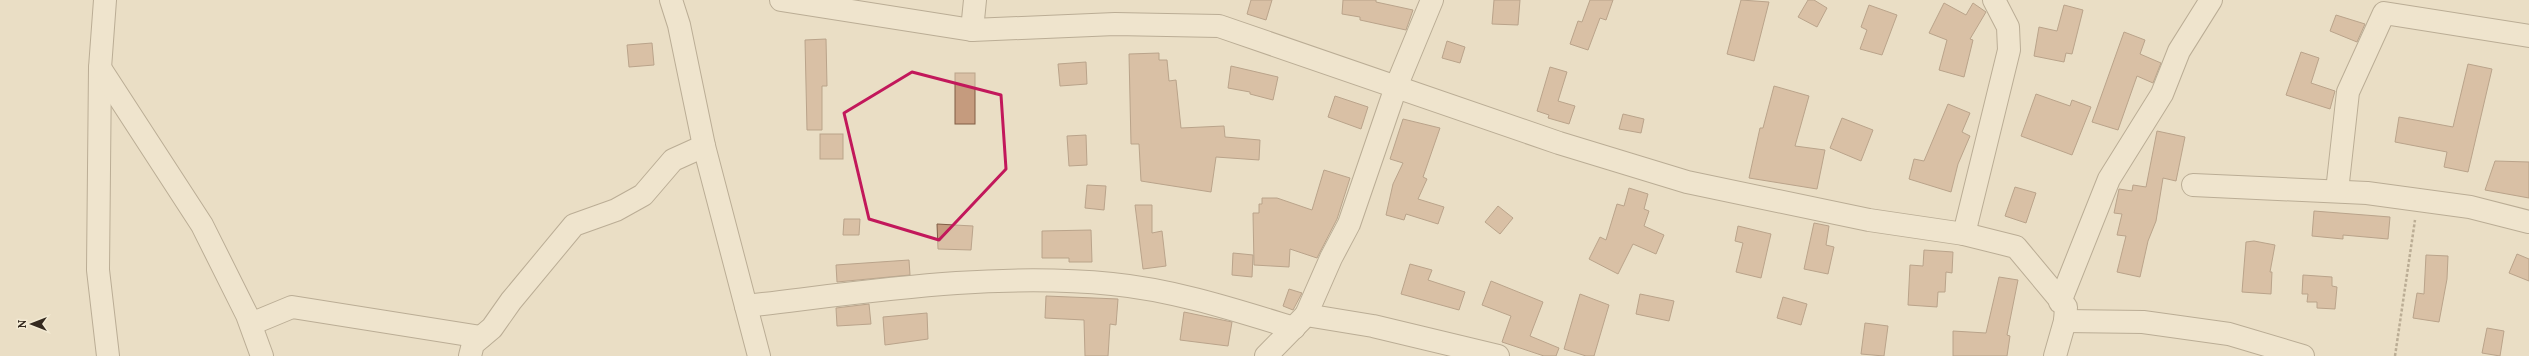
<svg xmlns="http://www.w3.org/2000/svg" width="2529" height="356" viewBox="0 0 2529 356" font-family="Lora,serif">
  <style>
    .building { fill: #c59b7e; stroke: #805c44 }
    .lines { fill: none; stroke-linecap: round; stroke-linejoin: round }
    .minor-casing { stroke: #83715c; stroke-width: 24 }
    .path { stroke: #83715c; stroke-width: 2.5; stroke-dasharray: 3 2; stroke-linecap: butt }
    .minor { stroke: #f5ecd7; stroke-width: 22 }
    .marked { fill: none; stroke: #c2185b; stroke-width: 3; stroke-linejoin: round }
  </style>
  <rect width="100%" height="100%" fill="#eadec5"/>
  <g class="building">
    <path d="M1251 0H1272L1266 20 1247 14Z"/>
    <path d="M1343 0H1376V2L1413 10 1406 30 1360 20V17L1342 14Z"/>
    <path d="M1494 0H1520L1518 25 1492 24Z"/>
    <path d="M1590 0H1613L1606 20 1600 18 1588 50 1570 44 1578 21 1582 22Z"/>
    <path d="M1741 0 1769 2 1754 61 1727 54Z"/>
    <path d="M1808 0H1814L1827 8 1817 27 1798 17Z"/>
    <path d="M1944 3 1966 15 1973 3 1986 12 1970 39 1973 40 1964 77 1939 70 1947 40 1929 33Z"/>
    <path d="M1869 5 1897 15 1882 55 1860 49 1867 30 1861 27Z"/>
    <path d="M2064 5 2083 10 2072 54 2066 53 2064 62 2034 56 2039 27 2057 31Z"/>
    <path d="M2336 15 2365 24 2357 42 2330 31Z"/>
    <path d="M2124 32 2145 40 2140 54 2161 63 2153 83 2137 76 2118 130 2092 122Z"/>
    <path d="M826 39 827 86H822V130H807L805 40Z"/>
    <path d="M1447 41 1465 47 1460 63 1442 58Z"/>
    <path d="M652 43 654 65 629 67 627 45Z"/>
    <path d="M2301 52 2319 58 2311 83 2335 91 2330 109 2286 95Z"/>
    <path d="M1159 53V60H1167L1169 81 1176 80 1181 128 1224 126 1225 137 1260 140 1259 160 1216 157 1211 192 1141 181 1139 144H1131L1129 54Z"/>
    <path d="M1086 62 1087 84 1060 86 1058 64Z"/>
    <path d="M2468 64 2492 69 2468 172 2444 167 2447 152 2395 142 2399 117 2453 127Z"/>
    <path d="M1231 66 1278 77 1273 100 1250 94V92L1228 88Z"/>
    <path d="M1550 67 1567 72 1558 101 1575 106 1569 124 1548 118 1549 115 1537 111Z"/>
    <rect x="955" y="73" width="20" height="51"/>
    <path d="M1774 86 1809 96 1795 146 1825 150 1817 189 1749 178 1760 128H1763Z"/>
    <path d="M2036 94 2070 106 2072 100 2091 107 2072 155 2021 136Z"/>
    <path d="M1335 96 1368 107 1361 129 1328 117Z"/>
    <path d="M1948 104 1970 113 1962 132 1970 136 1958 164 1951 192 1909 179 1914 159 1924 161Z"/>
    <path d="M1623 114 1644 119 1641 133 1619 129Z"/>
    <path d="M1842 118 1873 130 1861 161 1830 148Z"/>
    <path d="M1403 119 1440 128 1423 177 1427 179 1418 199 1444 207 1438 224 1406 214 1404 220 1386 215 1393 184 1403 163 1390 159Z"/>
    <path d="M2157 131 2185 137 2176 181 2163 178 2156 221 2148 241 2140 277 2117 272 2126 236 2117 235 2122 214 2114 213 2119 189 2132 191 2133 185 2146 187Z"/>
    <rect x="820" y="134" width="23" height="25"/>
    <path d="M1086 135 1087 165 1069 166 1067 136Z"/>
    <path d="M2495 161 2529 162V198L2485 190Z"/>
    <path d="M1324 170 1350 178 1337 219 1317 258 1290 249 1289 267 1254 265 1253 213H1259V204H1262V198H1277L1312 210Z"/>
    <path d="M1087 185 1106 186 1104 210 1085 208Z"/>
    <path d="M2015 187 2036 193 2026 223 2005 216Z"/>
    <path d="M1629 188 1648 194 1644 209 1649 211 1644 226 1664 235 1656 254 1633 244 1618 274 1589 259 1600 237 1606 240 1617 204 1624 206Z"/>
    <path d="M1135 205H1152V233L1162 231 1166 266 1143 269Z"/>
    <path d="M1498 206 1513 218 1500 234 1485 222Z"/>
    <path d="M2314 211 2390 217 2388 239 2343 235V239L2312 236Z"/>
    <path d="M844 219H860L859 235H843Z"/>
    <path d="M1814 223 1829 226 1826 245 1834 247 1828 274 1804 269Z"/>
    <path d="M937 224 973 226 971 250 938 249Z"/>
    <path d="M1738 226 1771 234 1761 278 1736 272 1743 243 1735 241Z"/>
    <path d="M1091 230 1092 262H1069V258H1042V231Z"/>
    <path d="M2254 241 2275 245 2270 272H2272L2271 294 2242 292 2246 242Z"/>
    <path d="M1924 250 1953 252 1952 273 1946 272 1945 292H1938L1937 307 1908 305 1910 265 1923 266Z"/>
    <path d="M1233 253 1253 255 1252 277 1232 275Z"/>
    <path d="M2517 254 2529 259V281L2509 273Z"/>
    <path d="M2426 255 2448 256 2447 279 2439 322 2413 318 2417 293 2424 294Z"/>
    <path d="M909 260 910 275 837 282 836 265Z"/>
    <path d="M1410 264 1432 270 1428 280 1465 292 1459 310 1401 294Z"/>
    <path d="M2303 275 2332 277V286L2337 287 2335 309 2317 308V302H2307L2308 294H2302Z"/>
    <path d="M1999 277 2018 280 2007 335 2010 336 2007 356H1953V331L1986 333Z"/>
    <path d="M1491 281 1543 302 1530 336 1559 348 1556 356H1544L1502 342 1511 316 1482 305Z"/>
    <path d="M1289 289 1302 293 1293 310 1283 306Z"/>
    <path d="M1580 294 1609 305 1594 356H1586L1564 349Z"/>
    <path d="M1640 294 1674 301 1669 321 1636 314Z"/>
    <path d="M1046 296 1118 299 1116 325 1110 324 1108 356H1085L1084 320 1045 318Z"/>
    <path d="M1783 297 1807 304 1801 325 1777 318Z"/>
    <path d="M869 304 871 324 837 326 836 308Z"/>
    <path d="M1184 312 1232 322 1228 346 1180 340Z"/>
    <path d="M927 313 928 339 885 345 883 317Z"/>
    <path d="M1865 323 1888 326 1884 356 1861 354Z"/>
    <path d="M2487 328 2504 331 2500 356 2482 353Z"/>
  </g>
  <g class="lines">
    <g class="minor-casing">
      <g id="minor">
        <path d="M105 0 100 68 98 270 108 356"/>
        <path d="M671 0 679 25 704 146 759 356"/>
        <path d="M781 0 972 30 1115 24 1219 26 1559 143 1687 182 1869 220 1964 234 2016 247 2066 307 2065 321 2055 356"/>
        <path d="M972 30 975 0"/>
        <path d="M100 68 202 225 247 315 262 356"/>
        <path d="M2193 185 2367 193 2470 207 2529 222"/>
        <path d="M2337 191 2348 92 2384 13 2529 36"/>
        <path d="M1964 234 2009 50 2008 27 1994 0"/>
        <path d="M2060 302 2109 179 2162 94 2179 51 2211 0"/>
        <path d="M746 306C867 292 990 272 1112 284 1174 290 1235 310 1294 328"/>
        <path d="M1306 315 1331 258 1349 224 1396 87 1432 0"/>
        <path d="M2065 321 2143 322 2229 334 2303 356"/>
        <path d="M251 324 292 307 481 337"/>
        <path d="M470 356 473 344 492 328 511 301 574 225 616 210 643 195 673 160 704 146"/>
        <path d="M1266 356 1306 315 1373 326 1498 356"/>
      </g>
    </g>
    <path class="path" d="M2395 356 2415 220"/>
    <use href="#minor" class="minor"/>
  </g>
  <path d="M0 0H2529V356H0ZM912 72 1001 95 1006 169 939 240 869 219 844 113Z" fill="#eadec5" fill-opacity=".55" fill-rule="evenodd"/>
  <path class="marked" d="M912 72 1001 95 1006 169 939 240 869 219 844 113Z"/>
  <g transform="translate(32 324) rotate(270)" stroke="#f2e9d3" stroke-width="3" paint-order="stroke">
  <path d="M0-3L7 15L0 10L-7 15Z" fill="#34291f"/>
  <text y="-6" font-size="11" font-weight="bold" text-anchor="middle" fill="#34291f">N</text>
  </g>
</svg>
